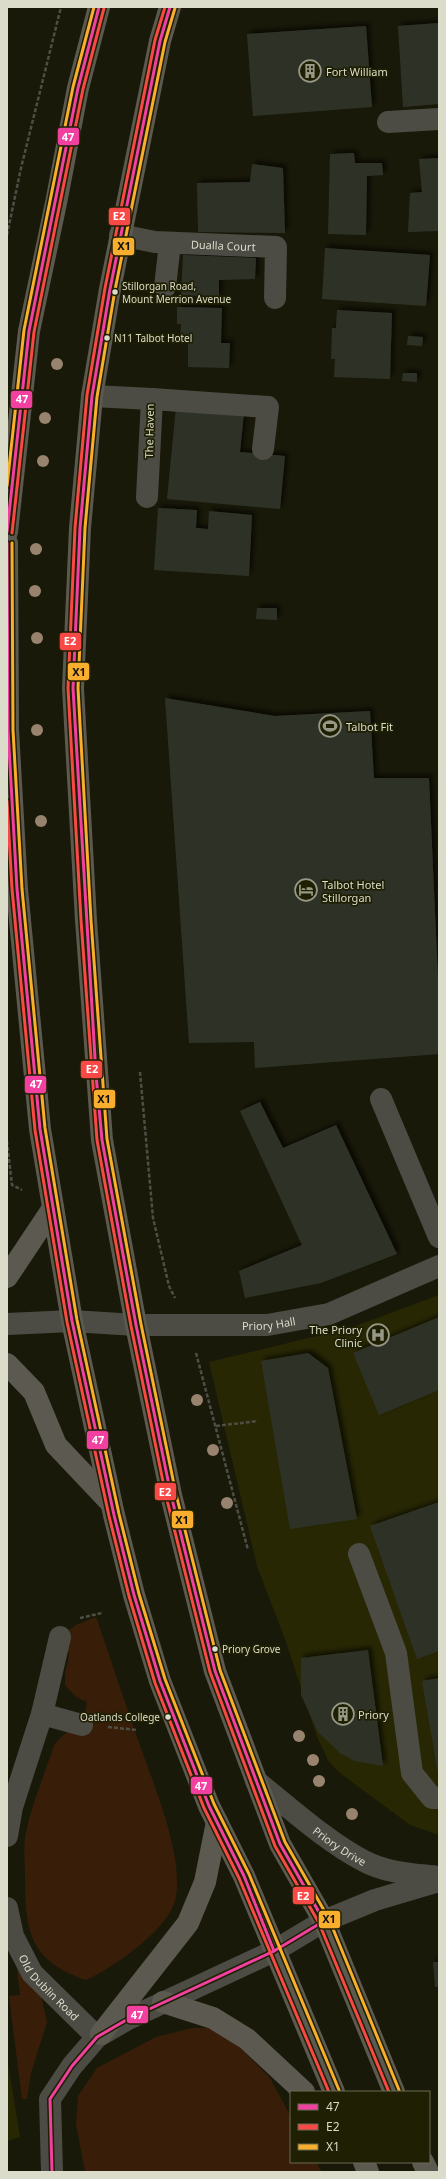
<svg xmlns="http://www.w3.org/2000/svg" width="446" height="2179" viewBox="0 0 446 2179" font-family="'Noto Sans',sans-serif">
  <style>
    .built { fill: #272704 }
    .green { fill: #381e08 }
    .building { fill: #2f3327; filter: url(#shadow) }
    .lines { fill: none; stroke-linecap: round; stroke-linejoin: round }
    .path { stroke: #4f4e46; stroke-width: 2.5; stroke-dasharray: 4 2; stroke-linecap: butt }
    .minor { stroke: #4c4c45; stroke-width: 22 }
    .highway { stroke: #5c5950; stroke-width: 22 }
    .bus-1-casing { stroke: #1f1f03; stroke-width: 6 }
    .bus-2-casing { stroke: #1f1f03; stroke-width: 6 }
    .bus-3-casing { stroke: #1f1f03; stroke-width: 6 }
    .bus-1 { stroke: #f240a1; stroke-width: 3 }
    .bus-2 { stroke: #f84946; stroke-width: 3 }
    .bus-3 { stroke: #f9af2d; stroke-width: 3 }
    .tree { fill: #98836e }
    .bus-dot { fill: #dbdcca; stroke: #1f1f03; stroke-width: 1.5 }
    .labels { text-anchor: middle; dominant-baseline: central; stroke-width: 3.5; stroke-linejoin: round; paint-order: stroke }
    .bus-label { font-size: 10px; fill: #dbdcca; stroke: #1f1f03; text-anchor: start }
    .poi-label { font-size: 11px; fill: #dbdcca; stroke: #1f1f03; text-anchor: start }
    .street-label { font-size: 11px; fill: #dbdcca; stroke: #1f1f03 }
    .line-badge { stroke: #1f1f03; stroke-width: 1.5 }
    .badge-label { font-size: 11px; text-anchor: middle; font-weight: bold; fill: #fff }
    .pale-badge-label { font-size: 11px; text-anchor: middle; font-weight: bold; fill: #111 }
  </style>
  <defs>
    <filter id="shadow"><feDropShadow dx="3.5" dy="-3.5" stdDeviation="2" flood-color="#0009"/></filter>
  </defs>
  <rect width="100%" height="100%" fill="#191909"/>
  <g class="built">
    <path d="M439 1295V1835L410 1825 340 1773 329 1762 317 1737 286 1642 257 1566 209 1362 350 1328Z"/>
    <path d="M7 2057 20 2137 7 2141Z"/>
  </g>
  <g class="green">
    <path d="M96 1617C110 1657 123 1697 137 1737 151 1778 188 1863 174 1904 163 1933 114 1967 86 1980 29 1961 25 1930 25 1875 25 1862 23 1846 26 1832 32 1803 45 1774 54 1745 63 1735 68 1729 82 1729L87 1702 76 1697 65 1685V1674L69 1656 65 1633 76 1625Z"/>
    <path d="M17 1969 41 1995 47 2022 31 2073 27 2099H22L9 1996 20 1995Z"/>
    <path d="M192 2028H208L227 2034 270 2078 291 2117V2162H316L322 2172H85L76 2124 78 2096 97 2068 156 2037Z"/>
  </g>
  <g class="building">
    <path d="M439 23V104L403 107 398 26Z"/>
    <path d="M366 26 372 107 253 116 247 34Z"/>
    <path d="M354 153 355 163H382L383 175 367 176 366 235 328 234 330 154Z"/>
    <path d="M439 158V231L408 232 410 193 422 192 419 159Z"/>
    <path d="M252 164 283 168 285 233 198 232 197 183 250 182Z"/>
    <path d="M325 248 430 255 426 306 322 299Z"/>
    <path d="M183 255 256 258 255 279 219 280V297L181 295Z"/>
    <path d="M177 307 222 308 221 343H230L229 368 188 367V342H180L181 324H177Z"/>
    <path d="M337 310 392 313 390 379 334 377 335 359H331L332 328H336Z"/>
    <path d="M408 336 423 337 422 346 407 345Z"/>
    <path d="M403 373H417V382L402 381Z"/>
    <path d="M176 407 244 413 240 452 285 456 280 509 167 499Z"/>
    <path d="M158 508 197 510 196 528 208 529 209 511 252 515 249 576 154 570Z"/>
    <path d="M257 608H277V620L256 619Z"/>
    <path d="M165 698 275 716 370 711 374 778H429L439 1001V1054L255 1068 254 1042 189 1043Z"/>
    <path d="M260 1102 283 1148 336 1125 397 1254 321 1283 245 1298 239 1271 302 1245 240 1111Z"/>
    <path d="M439 1317V1390L379 1415 353 1353Z"/>
    <path d="M308 1353 328 1368 357 1519 290 1529 261 1361Z"/>
    <path d="M439 1502V1651L417 1659 370 1526Z"/>
    <path d="M368 1650 383 1766 355 1761 340 1753 318 1732 301 1695V1658Z"/>
    <path d="M439 1678V1772L438 1773 422 1681Z"/>
    <path d="M433 1962H439V1987H435Z"/>
  </g>
  <g class="lines">
    <g class="path">
      <path d="M7 235 21 168 61 7"/>
      <path d="M140 1072 153 1218 169 1286 175 1298"/>
      <path d="M7 1141 12 1185 22 1190"/>
      <path d="M196 1353 248 1550"/>
      <path d="M216 1426 258 1421"/>
      <path d="M80 1618 102 1613"/>
      <path d="M108 1727 137 1730"/>
    </g>
    <g class="minor">
      <path d="M388 122 439 119"/>
      <path id="s1" d="M120 235 155 242 276 247 275 298"/>
      <path d="M165 287 170 243"/>
      <path d="M92 396 152 399 147 497"/>
      <path d="M152 399 268 407 263 449"/>
      <path d="M381 1099 439 1237"/>
      <path id="s2" d="M7 1324 72 1321 136 1325H267L329 1314 439 1266"/>
      <path d="M359 1554 396 1653 412 1773 432 1798H439"/>
      <path d="M42 1714 82 1725"/>
      <path id="s3" d="M256 1781C289 1807 327 1842 364 1861 386 1873 414 1874 438 1877"/>
      <path d="M7 1836 12 1807 42 1714 60 1637"/>
      <path id="s4" d="M7 1908 13 1936 32 1973 97 2037"/>
      <path d="M52 2172 50 2099 72 2066 97 2037 128 2019 274 1951 324 1921 375 1900 439 1881"/>
    </g>
    <g class="highway">
      <path d="M170 7 160 41 110 289 92 396 80 528 73 688 86 920 102 1140 136 1325 171 1495 215 1671 280 1844 324 1921 394 2092"/>
      <path d="M7 532 29 331 56 203 78 88 99 7"/>
      <path d="M7 543 8 730 17 889 40 1129 72 1321 114 1515 134 1595 160 1681 209 1806 244 1876 334 2092"/>
      <path d="M7 1277 53 1208"/>
      <path d="M7 1364 34 1392 56 1445 110 1502"/>
      <path d="M163 2002 213 2018 247 2039 304 2092"/>
      <path d="M101 2034 188 1923 205 1882 217 1822"/>
      <path d="M364 2162 368 2172"/>
      <path d="M423 2162 428 2172"/>
    </g>
    <g class="bus-1-casing">
      <g id="bus-1">
        <path d="M7 532 29 331 78 88 99 7"/>
        <path d="M7 543 8 730 17 889 40 1129 72 1321 114 1515 134 1595 160 1681 209 1806 244 1876 274 1951"/>
        <path d="M52 2172 50 2099 72 2066 97 2037 128 2019 274 1951 324 1921 280 1844 215 1671 171 1495 136 1325 102 1140 96 1075 73 688 80 528 92 396 110 289 160 41 170 7"/>
      </g>
    </g>
    <g class="bus-2-casing">
      <g id="bus-2">
        <path d="M165 7 155 40 105 288 87 395 75 528 68 688 81 920 97 1140 131 1326 166 1496 210 1672 275 1846 319 1923 389 2092"/>
        <path d="M12 533 34 332 83 89 104 8"/>
        <path d="M7 801 12 889 35 1130 67 1322 109 1516 129 1596 155 1683 204 1808 239 1878 329 2092"/>
      </g>
    </g>
    <g class="bus-3-casing">
      <g id="bus-3">
        <path d="M175 8 165 42 115 290 97 397 85 528 78 688 91 920 107 1139 141 1324 176 1494 220 1670 285 1842 329 1919 399 2090"/>
        <path d="M7 486 24 330 73 87 94 7"/>
        <path d="M12 543 13 730 22 889 45 1128 77 1320 119 1514 139 1594 165 1679 214 1804 249 1874 339 2090"/>
      </g>
    </g>
    <use href="#bus-1" class="bus-1"/>
    <use href="#bus-2" class="bus-2"/>
    <use href="#bus-3" class="bus-3"/>
  </g>
  <g class="tree">
    <circle cx="57" cy="364" r="6"/>
    <circle cx="45" cy="418" r="6"/>
    <circle cx="43" cy="461" r="6"/>
    <circle cx="36" cy="549" r="6"/>
    <circle cx="35" cy="591" r="6"/>
    <circle cx="37" cy="638" r="6"/>
    <circle cx="37" cy="730" r="6"/>
    <circle cx="41" cy="821" r="6"/>
    <circle cx="197" cy="1400" r="6"/>
    <circle cx="213" cy="1450" r="6"/>
    <circle cx="227" cy="1503" r="6"/>
    <circle cx="299" cy="1736" r="6"/>
    <circle cx="313" cy="1760" r="6"/>
    <circle cx="319" cy="1781" r="6"/>
    <circle cx="352" cy="1814" r="6"/>
  </g>
  <defs>
    <g id="building-ring" transform="scale(1.15)"><circle r="9.5" fill="#1f1f03" stroke="#979886" stroke-width="1.5"/><path d="M-4-6H4V6H1V3H-1V6H-4ZM-2.5-4.3h1.7v1.8h-1.7ZM.8-4.3h1.7v1.8H.8ZM-2.5-1h1.7V.8h-1.7ZM.8-1h1.7V.8H.8Z" fill="#979886"/></g>
    <g id="stadium-ring" transform="scale(1.15)"><circle r="9.5" fill="#1f1f03" stroke="#979886" stroke-width="1.5"/><path d="M0-5a6.5 5 0 1 0 0 10a6.5 5 0 1 0 0-10ZM-3.5-1.8h7v3.6h-7Z" fill="#979886"/></g>
    <g id="hotel-ring" transform="scale(1.15)"><circle r="9.5" fill="#1f1f03" stroke="#979886" stroke-width="1.5"/><path d="M-6-4.5h1.5V1H6V5H4.5V3h-9V5H-6ZM-4 0a1.8 1.8 0 1 1 3.6 0ZM.5 0V-2.5h3Q6-2.5 6 0Z" fill="#979886"/></g>
    <g id="hospital-ring" transform="scale(1.15)"><circle r="9.5" fill="#1f1f03" stroke="#979886" stroke-width="1.5"/><path d="M-5-5h3v3.5h4V-5h3V5h-3V1.5h-4V5h-3Z" fill="#979886"/></g>
  </defs>
  <g fill-rule="evenodd">
    <use href="#building-ring" x="310" y="71"/>
    <use href="#stadium-ring" x="330" y="726"/>
    <use href="#hotel-ring" x="306" y="890"/>
    <use href="#hospital-ring" x="378" y="1335"/>
    <use href="#building-ring" x="343" y="1714"/>
  </g>
  <g class="bus-dot">
    <circle cx="115" cy="292" r="3.5"/>
    <circle cx="107" cy="338" r="3.5"/>
    <circle cx="215" cy="1649" r="3.5"/>
    <circle cx="168" cy="1717" r="3.5"/>
  </g>
  <g class="labels">
    <g class="bus-label">
      <text x="122" y="286">Stillorgan Road,<tspan x="122" dy="13">Mount Merrion Avenue</tspan></text>
      <text x="114" y="338">N11 Talbot Hotel</text>
      <text x="222" y="1649">Priory Grove</text>
      <text x="160" y="1717" text-anchor="end">Oatlands College</text>
    </g>
    <g class="poi-label">
      <text x="326" y="71">Fort William</text>
      <text x="346" y="726">Talbot Fit</text>
      <text x="322" y="884">Talbot Hotel<tspan x="322" dy="13">Stillorgan</tspan></text>
      <text x="362" y="1329" text-anchor="end">The Priory<tspan x="362" dy="13">Clinic</tspan></text>
      <text x="358" y="1714">Priory</text>
    </g>
    <g class="street-label">
      <text stroke="none"><textPath href="#s1" startOffset="104">Dualla Court</textPath></text>
      <text transform="translate(149 431) rotate(-89)">The Haven</text>
      <text stroke="none"><textPath href="#s2" startOffset="262">Priory Hall</textPath></text>
      <text stroke="none"><textPath href="#s3" startOffset="106">Priory Drive</textPath></text>
      <text stroke="none"><textPath href="#s4" startOffset="92">Old Dublin Road</textPath></text>
    </g>
  </g>
  <g class="line-badge">
    <rect x="57" y="127" width="23" height="19" rx="4" fill="#f240a1"/>
    <rect x="108" y="207" width="23" height="19" rx="4" fill="#f84946"/>
    <rect x="112" y="237" width="23" height="19" rx="4" fill="#f9af2d"/>
    <rect x="10" y="390" width="23" height="19" rx="4" fill="#f240a1"/>
    <rect x="59" y="632" width="23" height="19" rx="4" fill="#f84946"/>
    <rect x="67" y="662" width="23" height="19" rx="4" fill="#f9af2d"/>
    <rect x="80" y="1060" width="23" height="19" rx="4" fill="#f84946"/>
    <rect x="24" y="1075" width="23" height="19" rx="4" fill="#f240a1"/>
    <rect x="93" y="1089" width="23" height="20" rx="4" fill="#f9af2d"/>
    <rect x="86" y="1430" width="23" height="20" rx="4" fill="#f240a1"/>
    <rect x="154" y="1482" width="23" height="19" rx="4" fill="#f84946"/>
    <rect x="171" y="1510" width="23" height="19" rx="4" fill="#f9af2d"/>
    <rect x="190" y="1776" width="23" height="19" rx="4" fill="#f240a1"/>
    <rect x="292" y="1886" width="23" height="19" rx="4" fill="#f84946"/>
    <rect x="318" y="1910" width="23" height="19" rx="4" fill="#f9af2d"/>
    <rect x="126" y="2005" width="23" height="19" rx="4" fill="#f240a1"/>
  </g>
  <g class="badge-label">
    <text x="68" y="141">47</text>
    <text x="119" y="220">E2</text>
    <text x="22" y="403">47</text>
    <text x="70" y="645">E2</text>
    <text x="92" y="1073">E2</text>
    <text x="36" y="1088">47</text>
    <text x="98" y="1444">47</text>
    <text x="165" y="1496">E2</text>
    <text x="201" y="1790">47</text>
    <text x="303" y="1900">E2</text>
    <text x="137" y="2019">47</text>
  </g>
  <g class="pale-badge-label">
    <text x="124" y="250">X1</text>
    <text x="79" y="676">X1</text>
    <text x="104" y="1103">X1</text>
    <text x="182" y="1524">X1</text>
    <text x="329" y="1923">X1</text>
  </g>
  <rect width="446" height="2179" fill="none" stroke="#dbdcca" stroke-width="16"/>
  <rect x="290" y="2091" width="140" height="72" fill="#1f1f03" stroke="#6a6b53"/>
  <rect x="298" y="2104" width="20" height="6" fill="#f240a1" stroke="#6a6b53"/>
  <text x="326" y="2111" font-size="12" fill="#dbdcca">47</text>
  <rect x="298" y="2124" width="20" height="6" fill="#f84946" stroke="#6a6b53"/>
  <text x="326" y="2131" font-size="12" fill="#dbdcca">E2</text>
  <rect x="298" y="2144" width="20" height="6" fill="#f9af2d" stroke="#6a6b53"/>
  <text x="326" y="2151" font-size="12" fill="#dbdcca">X1</text>
</svg>
